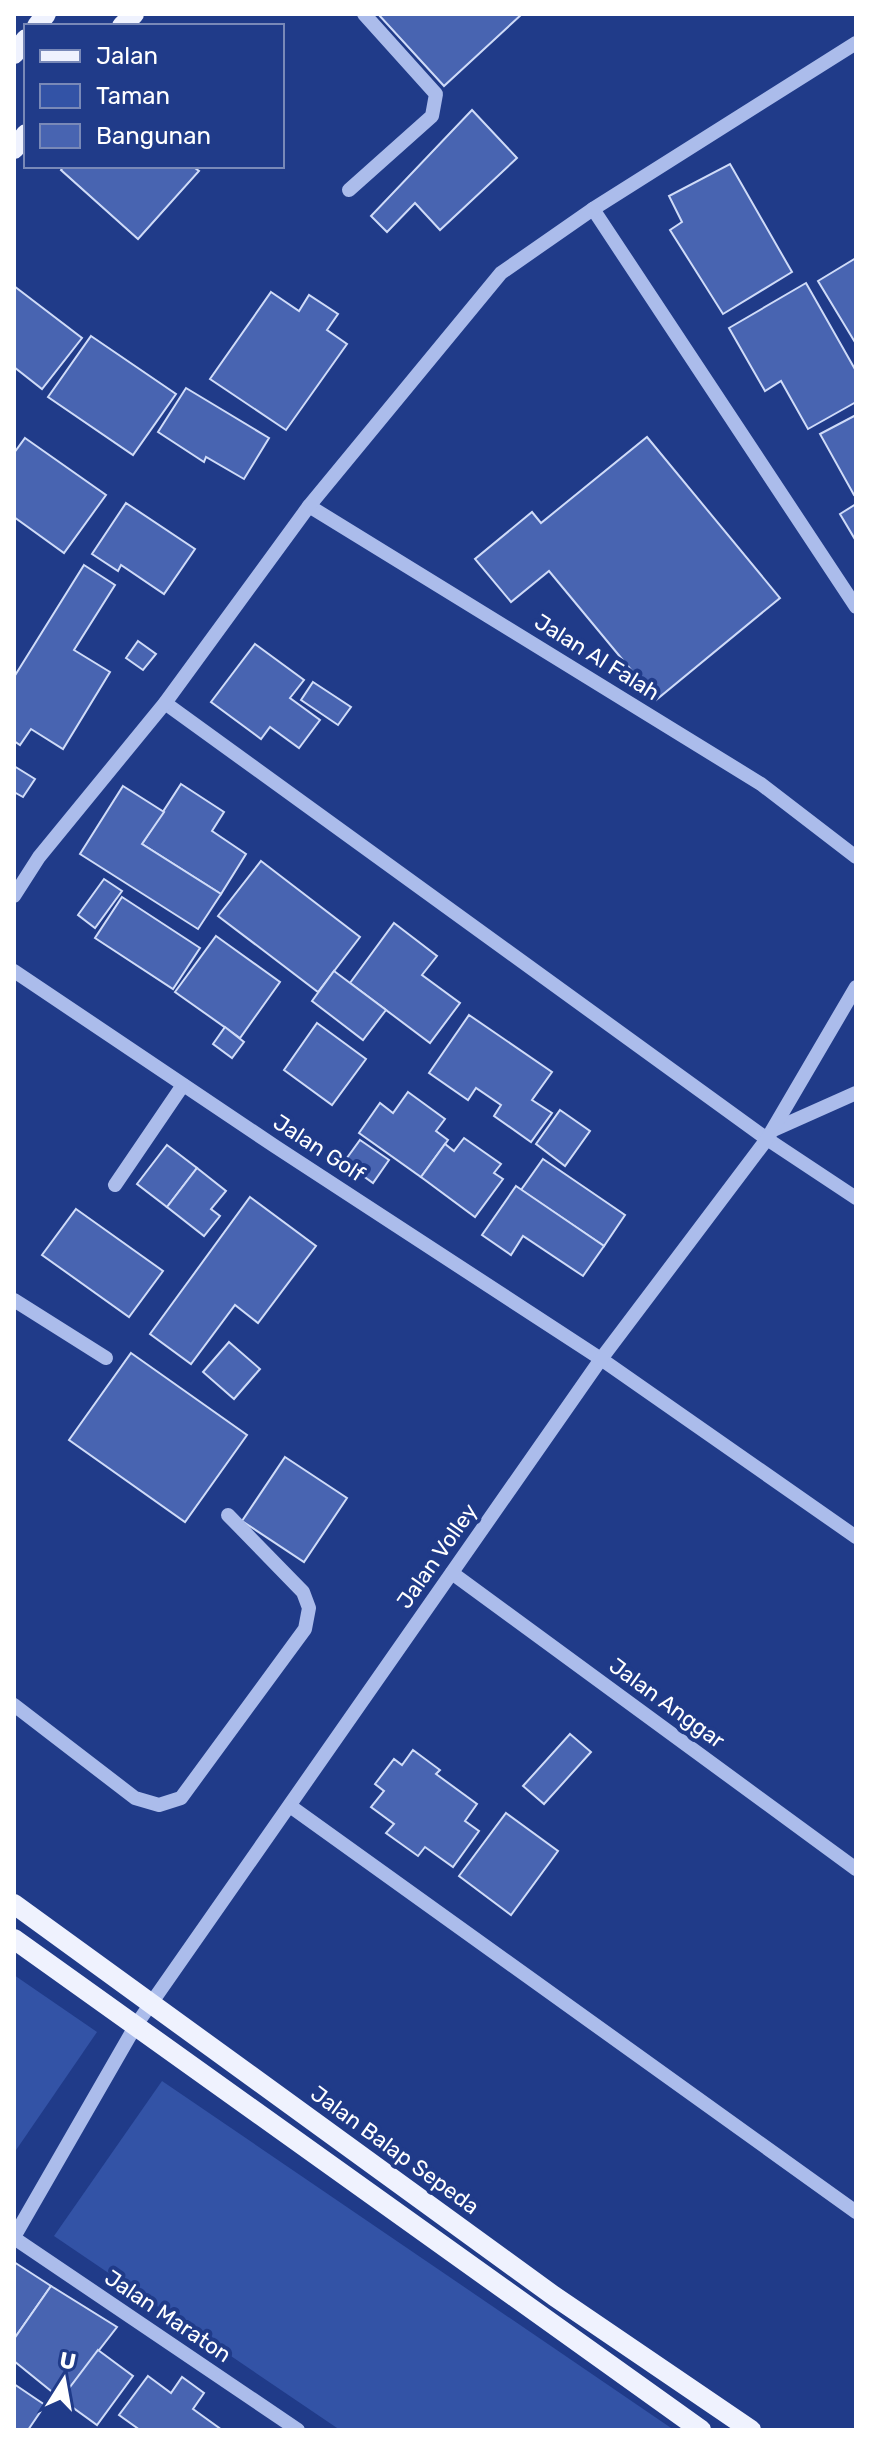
<svg xmlns="http://www.w3.org/2000/svg" width="870" height="2444" viewBox="0 0 870 2444" font-family="Rubik,sans-serif">
  <style>
    .green { fill: #3353a6 }
    .building { fill: #4864b1; stroke: #cfdbf8; stroke-width: 2 }
    .lines { fill: none; stroke-linecap: round; stroke-linejoin: round }
    .minor { stroke: #abbceb; stroke-width: 14 }
    .major { stroke: #eff2fe; stroke-width: 20 }
    .labels { text-anchor: middle; dominant-baseline: central; stroke-width: 8; stroke-linejoin: round; paint-order: stroke }
    .street-label { font-size: 22px; fill: #fff; stroke: #203b89 }
  </style>
  <rect width="100%" height="100%" fill="#203b89"/>
  <g class="green">
    <path d="M14 1975 97 2032 14 2153Z"/>
    <path d="M162 2081 674 2430H340L54 2236Z"/>
  </g>
  <g class="building">
    <path d="M378 14H522L444 86Z"/>
    <path d="M472 110 517 158 440 230 415 203 387 232 371 216Z"/>
    <path d="M730 164 792 272 723 314 670 230 682 222 669 196Z"/>
    <path d="M64 166H192L199 171 138 239 61 170Z"/>
    <path d="M856 258V344L818 281Z"/>
    <path d="M806 283 856 371V402L808 429 781 381 765 391 729 328Z"/>
    <path d="M14 286 82 338 42 389 14 367Z"/>
    <path d="M271 292 299 311 309 295 338 314 327 330 347 344 286 430 210 379Z"/>
    <path d="M91 336 176 394 133 455 48 397Z"/>
    <path d="M186 388 269 438 244 479 206 457 204 462 158 432Z"/>
    <path d="M856 415V494L854 495 820 434Z"/>
    <path d="M647 437 780 598 656 700 549 571 511 602 475 559 532 512 541 523Z"/>
    <path d="M25 438 106 495 64 553 14 517V453Z"/>
    <path d="M126 503 195 549 164 594 121 565 118 571 92 554Z"/>
    <path d="M856 504V541L840 514Z"/>
    <path d="M84 565 115 585 74 650 110 672 63 749 31 729 20 745 14 741V677Z"/>
    <path d="M138 641 156 654 143 670 126 658Z"/>
    <path d="M255 644 304 680 290 698 320 720 299 748 270 727 261 739 211 702Z"/>
    <path d="M313 682 351 707 338 725 301 700Z"/>
    <path d="M14 766 35 779 23 797 14 792Z"/>
    <path d="M181 784 224 812 212 831 246 854 221 894 142 844Z"/>
    <path d="M123 786 164 812 142 844 221 894 198 929 80 854Z"/>
    <path d="M261 861 360 937 318 992 218 916Z"/>
    <path d="M104 879 122 891 95 928 78 915Z"/>
    <path d="M122 897 200 948 173 989 95 938Z"/>
    <path d="M394 923 437 956 422 975 460 1003 430 1043 350 983Z"/>
    <path d="M216 936 280 982 240 1038 175 992Z"/>
    <path d="M334 971 386 1010 363 1040 312 1001Z"/>
    <path d="M469 1015 552 1072 532 1100 552 1113 531 1142 494 1116 501 1105 476 1088 468 1100 429 1073Z"/>
    <path d="M317 1023 366 1059 332 1105 284 1070Z"/>
    <path d="M225 1027 244 1042 232 1058 213 1044Z"/>
    <path d="M408 1092 445 1119 436 1131 448 1140 421 1177 359 1133 380 1103 393 1113Z"/>
    <path d="M560 1110 590 1131 565 1166 536 1144Z"/>
    <path d="M464 1138 501 1164 494 1173 503 1179 475 1217 421 1177 445 1144 454 1151Z"/>
    <path d="M360 1140 389 1160 373 1183 344 1162Z"/>
    <path d="M167 1145 197 1168 167 1207 137 1184Z"/>
    <path d="M543 1159 625 1215 604 1246 521 1190Z"/>
    <path d="M197 1168 226 1191 211 1209 220 1216 204 1236 167 1207Z"/>
    <path d="M516 1186 604 1246 583 1276 523 1236 511 1255 482 1235Z"/>
    <path d="M250 1197 316 1246 258 1323 235 1305 191 1364 150 1334Z"/>
    <path d="M76 1209 163 1271 129 1317 42 1255Z"/>
    <path d="M229 1342 260 1369 234 1399 203 1372Z"/>
    <path d="M131 1353 247 1435 185 1522 69 1440Z"/>
    <path d="M285 1457 347 1498 304 1562 242 1521Z"/>
    <path d="M570 1734 591 1752 544 1804 523 1786Z"/>
    <path d="M413 1750 440 1770 436 1774 477 1804 465 1821 479 1831 453 1867 425 1847 418 1856 386 1833 394 1824 371 1807 384 1791 375 1784 394 1759 402 1765Z"/>
    <path d="M506 1813 558 1851 511 1915 459 1876Z"/>
    <path d="M14 2262 51 2286 14 2339Z"/>
    <path d="M51 2286 117 2327 61 2399 14 2361V2339Z"/>
    <path d="M98 2350 133 2376 97 2425 61 2399Z"/>
    <path d="M148 2376 171 2393 182 2377 204 2393 193 2409 222 2430H140L119 2415Z"/>
    <path d="M14 2384 45 2405 28 2430H14Z"/>
  </g>
  <g class="lines">
    <g class="minor">
      <path d="M856 43 593 209 856 607"/>
      <path d="M349 190 432 116 436 94 364 14"/>
      <path d="M309 506 761 784 856 857"/>
      <path d="M165 703 767 1139 856 1198"/>
      <path d="M14 896 39 857 165 703 309 506 501 273 593 209"/>
      <path d="M14 971 276 1147 601 1359 856 1537"/>
      <path d="M773 1130 856 1093"/>
      <path d="M115 1185 183 1085"/>
      <path d="M14 1300 106 1358"/>
      <path d="M452 1573 856 1869"/>
      <path d="M14 1705 135 1798 159 1805 181 1798 305 1629 309 1608 303 1592 228 1515"/>
      <path d="M290 1806 856 2212"/>
      <path d="M14 2237 136 2025 601 1359 767 1139 856 987"/>
      <path d="M14 2238 298 2430"/>
    </g>
    <g class="major">
      <path d="M37 26 46 14"/>
      <path d="M122 26 134 14"/>
      <path d="M14 54 26 39"/>
      <path d="M14 149 26 134"/>
      <path d="M14 1904 554 2296 751 2430"/>
      <path d="M14 1939 701 2430"/>
    </g>
  </g>
  <g class="labels">
    <g class="street-label">
      <text transform="translate(597 657) rotate(32)">Jalan Al Falah</text>
      <text transform="translate(319 1148) rotate(33)">Jalan Golf</text>
      <text transform="translate(437 1556) rotate(-55)">Jalan Volley</text>
      <text transform="translate(667 1703) rotate(36)">Jalan Anggar</text>
      <text transform="translate(395 2150) rotate(36)">Jalan Balap Sepeda</text>
      <text transform="translate(168 2316) rotate(34)">Jalan Maraton</text>
    </g>
  </g>
  <rect width="870" height="2444" fill="none" stroke="#ffffff" stroke-width="32"/>
  <rect x="24" y="24" width="260" height="144" fill="#203b89" stroke="#7989b8" stroke-width="2"/>
  <rect x="40" y="50" width="40" height="12" fill="#eff2fe" stroke="#7989b8" stroke-width="2"/>
  <text x="96" y="64" font-size="24" fill="#ffffff">Jalan</text>
  <rect x="40" y="84" width="40" height="24" fill="#3353a6" stroke="#7989b8" stroke-width="2"/>
  <text x="96" y="104" font-size="24" fill="#ffffff">Taman</text>
  <rect x="40" y="124" width="40" height="24" fill="#4864b1" stroke="#7989b8" stroke-width="2"/>
  <text x="96" y="144" font-size="24" fill="#ffffff">Bangunan</text>
  <g transform="translate(64 2380) rotate(11)" stroke="#203b89" stroke-width="6" paint-order="stroke">
  <path d="M0-6L14 30L0 20L-14 30Z" fill="#ffffff"/>
  <text y="-12" font-size="22" font-weight="bold" text-anchor="middle" fill="#ffffff">U</text>
  </g>
</svg>
